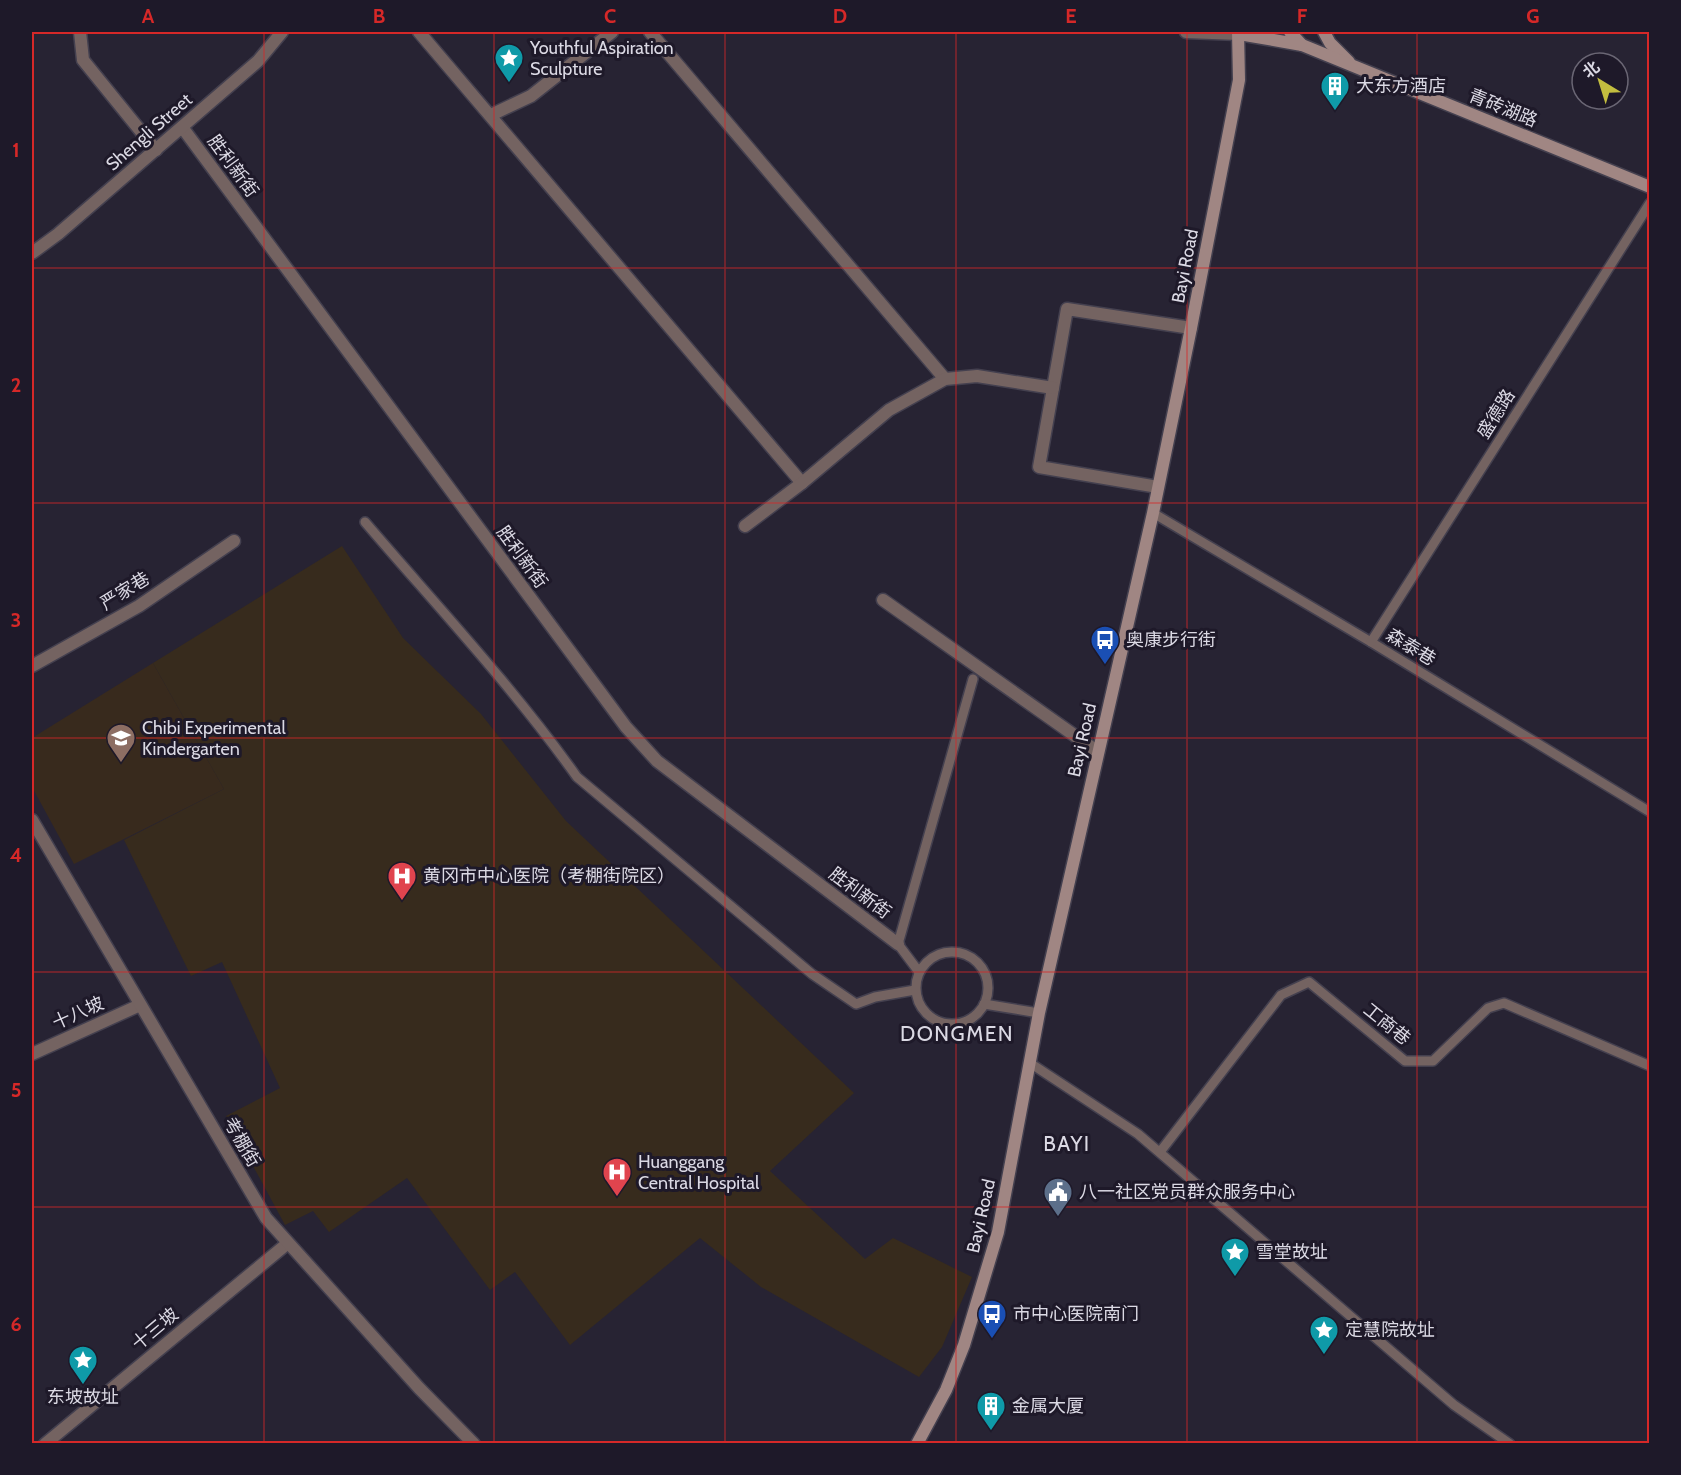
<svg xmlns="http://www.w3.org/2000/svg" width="1681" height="1475" viewBox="0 0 1681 1475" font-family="Cabin,'Noto Sans SC',sans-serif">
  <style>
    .education { fill: #382a1d }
    .medical { fill: #372b1d }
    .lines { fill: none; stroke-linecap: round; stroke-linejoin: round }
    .service-casing { stroke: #44404f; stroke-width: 12 }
    .pedestrian-casing { stroke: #44404f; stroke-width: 15 }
    .minor-casing { stroke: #44404f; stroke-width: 15 }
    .tertiary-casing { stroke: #44404f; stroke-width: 15 }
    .secondary-casing { stroke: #44404f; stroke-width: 15 }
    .service { stroke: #746361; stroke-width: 9 }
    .pedestrian { stroke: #746361; stroke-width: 12 }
    .minor { stroke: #746361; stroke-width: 12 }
    .tertiary { stroke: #746361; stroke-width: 12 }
    .secondary { stroke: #a08683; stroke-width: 12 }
    .grid { fill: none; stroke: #d62828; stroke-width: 1.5; stroke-opacity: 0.55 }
    .labels { text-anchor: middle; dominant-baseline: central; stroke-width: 6; stroke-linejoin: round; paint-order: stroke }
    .poi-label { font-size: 18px; fill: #dbd9e4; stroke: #1e1929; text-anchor: start }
    .street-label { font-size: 18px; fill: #dbd9e4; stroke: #1e1929 }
    .quarter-label { font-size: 21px; letter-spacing: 1.5px; fill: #dbd9e4; stroke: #1e1929 }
    .neatline { fill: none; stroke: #d62828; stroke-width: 2 }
    .grid-label { font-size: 20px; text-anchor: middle; font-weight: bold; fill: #d62828 }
  </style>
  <rect width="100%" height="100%" fill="#272333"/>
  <path class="education" d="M153 663 224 789 74 864 32 787V738Z"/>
  <path class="medical" d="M342 546 403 638 481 714 566 821 854 1093 770 1171 865 1259 893 1238 972 1277 942 1347 919 1377 761 1287 700 1238 570 1345 515 1272 490 1290 407 1178 329 1232 313 1211 285 1225 226 1116 280 1088 222 962 191 976 124 840 224 789 153 663Z"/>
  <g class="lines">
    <g class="service-casing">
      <g id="service">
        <path d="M1153 513 1371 642 1650 812"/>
        <path d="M365 522C437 606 513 687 577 777L812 974 856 1004 875 997 915 990"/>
        <path d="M1371 642 1650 203"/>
        <circle cx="952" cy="988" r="36"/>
        <path d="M919 972 898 944 973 679"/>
        <path d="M984 1004 1039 1013"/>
        <path d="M1030 1063 1138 1134 1454 1405 1510 1444"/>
        <path d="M1160 1152 1281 995 1309 982 1405 1061H1433L1488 1008 1504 1003 1650 1066"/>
      </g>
    </g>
    <g class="pedestrian-casing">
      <g id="pedestrian">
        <path d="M419 32 802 483"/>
        <path d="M650 32 945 379"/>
        <path d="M491 115 531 96 612 32"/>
        <path d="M182 127 626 727 657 761 898 944"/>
        <path d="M1158 487 1039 467 1067 309 1191 328"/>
        <path d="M745 526 802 483 889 410 945 379 977 376 1053 388"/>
      </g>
    </g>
    <g class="minor-casing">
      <g id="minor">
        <path d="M80 32 83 60 156 150"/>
        <path d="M883 600 1098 752"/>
        <path d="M32 666 139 606 234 541"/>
        <path d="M32 1054 140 1005"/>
        <path d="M45 1444 288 1243"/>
      </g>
    </g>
    <g class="tertiary-casing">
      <g id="tertiary">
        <path d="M1186 32 1239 34"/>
        <path d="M32 253 58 234 258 61 282 32"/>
        <path d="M32 820 266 1218 419 1388 474 1444"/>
      </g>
    </g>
    <g class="secondary-casing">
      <g id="secondary">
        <path d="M1290 32 1302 45"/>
        <path d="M1324 32 1330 43 1349 62"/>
        <path d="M1239 34 1302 45 1650 187"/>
        <path d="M917 1444 946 1390 964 1345 998 1232 1039 1013 1153 513 1191 328 1239 80 1238 32"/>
      </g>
    </g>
    <use href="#service" class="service"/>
    <use href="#pedestrian" class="pedestrian"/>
    <use href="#minor" class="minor"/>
    <use href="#tertiary" class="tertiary"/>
    <use href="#secondary" class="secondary"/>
  </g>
  <path class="grid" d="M264 32V1444M494 32V1444M725 32V1444M956 32V1444M1187 32V1444M1417 32V1444M32 268H1650M32 503H1650M32 738H1650M32 972H1650M32 1207H1650"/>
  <defs>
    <g id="sight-pin" transform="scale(1.5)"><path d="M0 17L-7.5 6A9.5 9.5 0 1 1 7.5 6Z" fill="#0f9aa8" stroke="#1e1929"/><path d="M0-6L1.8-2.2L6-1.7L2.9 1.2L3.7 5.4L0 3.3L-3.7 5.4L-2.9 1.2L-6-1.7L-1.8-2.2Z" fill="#fff"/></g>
    <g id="building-pin" transform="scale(1.5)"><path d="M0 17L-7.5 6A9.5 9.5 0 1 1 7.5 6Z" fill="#0f9aa8" stroke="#1e1929"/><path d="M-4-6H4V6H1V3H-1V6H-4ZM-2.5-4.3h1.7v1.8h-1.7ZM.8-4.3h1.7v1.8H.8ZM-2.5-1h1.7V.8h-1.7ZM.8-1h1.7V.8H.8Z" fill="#fff"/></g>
    <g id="bus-pin" transform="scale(1.5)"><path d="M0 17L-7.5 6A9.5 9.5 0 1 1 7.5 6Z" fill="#1a4fb4" stroke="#1e1929"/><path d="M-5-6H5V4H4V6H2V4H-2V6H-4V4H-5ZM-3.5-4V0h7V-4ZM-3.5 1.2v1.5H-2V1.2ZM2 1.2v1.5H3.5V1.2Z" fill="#fff"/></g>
    <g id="school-pin" transform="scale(1.5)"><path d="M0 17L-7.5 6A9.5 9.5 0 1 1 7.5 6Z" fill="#8d6e63" stroke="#1e1929"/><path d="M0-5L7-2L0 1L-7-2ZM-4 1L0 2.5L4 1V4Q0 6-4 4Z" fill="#fff"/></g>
    <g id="hospital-pin" transform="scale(1.5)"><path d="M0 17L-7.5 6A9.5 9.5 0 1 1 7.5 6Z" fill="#e0444e" stroke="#1e1929"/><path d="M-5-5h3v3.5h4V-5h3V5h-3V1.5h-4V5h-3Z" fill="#fff"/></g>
    <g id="civic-pin" transform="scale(1.5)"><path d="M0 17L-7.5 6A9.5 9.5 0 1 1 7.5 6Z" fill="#5c6f8a" stroke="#1e1929"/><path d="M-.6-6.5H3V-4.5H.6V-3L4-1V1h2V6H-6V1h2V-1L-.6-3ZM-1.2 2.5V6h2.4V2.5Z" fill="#fff"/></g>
  </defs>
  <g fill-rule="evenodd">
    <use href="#sight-pin" x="509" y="58"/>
    <use href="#building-pin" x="1335" y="86"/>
    <use href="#bus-pin" x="1105" y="640"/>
    <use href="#school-pin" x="121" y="738"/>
    <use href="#hospital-pin" x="402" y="876"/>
    <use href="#hospital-pin" x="617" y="1172"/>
    <use href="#civic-pin" x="1058" y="1192"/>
    <use href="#sight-pin" x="1235" y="1252"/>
    <use href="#bus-pin" x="992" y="1314"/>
    <use href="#sight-pin" x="1324" y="1330"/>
    <use href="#sight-pin" x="83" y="1360"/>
    <use href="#building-pin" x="991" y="1406"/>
  </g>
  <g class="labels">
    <g class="poi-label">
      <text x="530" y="48">Youthful Aspiration<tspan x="530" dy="21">Sculpture</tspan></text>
      <text x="1356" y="86">大东方酒店</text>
      <text x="1126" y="640">奥康步行街</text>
      <text x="142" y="728">Chibi Experimental<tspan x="142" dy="21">Kindergarten</tspan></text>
      <text x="423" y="876">黄冈市中心医院（考棚街院区）</text>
      <text x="638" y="1162">Huanggang<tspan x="638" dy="21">Central Hospital</tspan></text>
      <text x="1079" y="1192">八一社区党员群众服务中心</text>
      <text x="1256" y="1252">雪堂故址</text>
      <text x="1013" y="1314">市中心医院南门</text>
      <text x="1345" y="1330">定慧院故址</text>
      <text x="83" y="1397" text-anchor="middle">东坡故址</text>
      <text x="1012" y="1406">金属大厦</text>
    </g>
    <g class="street-label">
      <text transform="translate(1503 108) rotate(22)">青砖湖路</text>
      <text transform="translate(149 132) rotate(-41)">Shengli Street</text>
      <text transform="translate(233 166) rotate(54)">胜利新街</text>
      <text transform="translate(1185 266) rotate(-79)">Bayi Road</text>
      <text transform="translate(1496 414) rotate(-58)">盛德路</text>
      <text transform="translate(522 557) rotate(54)">胜利新街</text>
      <text transform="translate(125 591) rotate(-32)">严家巷</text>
      <text transform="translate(1411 647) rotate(31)">森泰巷</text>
      <text transform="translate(1082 740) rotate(-77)">Bayi Road</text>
      <text transform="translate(860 893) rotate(37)">胜利新街</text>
      <text transform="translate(78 1013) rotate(-24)">十八坡</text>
      <text transform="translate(1387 1024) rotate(39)">工商巷</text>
      <text transform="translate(242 1142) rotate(60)">考棚街</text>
      <text transform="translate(981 1216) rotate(-77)">Bayi Road</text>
      <text transform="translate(155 1329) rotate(-40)">十三坡</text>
    </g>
    <g class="quarter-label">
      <text x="957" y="1033">DONGMEN</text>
      <text x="1067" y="1143">BAYI</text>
    </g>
  </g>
  <rect width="1681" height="1475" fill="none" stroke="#1e1929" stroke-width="66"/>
  <g transform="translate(1600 81) rotate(322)"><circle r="28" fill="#1e1929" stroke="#6a6674" stroke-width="1.5"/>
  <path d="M0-4.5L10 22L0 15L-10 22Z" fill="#c2bd3f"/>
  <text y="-9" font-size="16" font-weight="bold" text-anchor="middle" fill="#dbd9e4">北</text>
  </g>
  <rect x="33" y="33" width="1615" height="1409" class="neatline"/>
  <g class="grid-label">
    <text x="148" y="23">A</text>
    <text x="379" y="23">B</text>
    <text x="610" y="23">C</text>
    <text x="840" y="23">D</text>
    <text x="1071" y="23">E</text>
    <text x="1302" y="23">F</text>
    <text x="1533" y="23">G</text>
    <text x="16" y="157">1</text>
    <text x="16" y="392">2</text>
    <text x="16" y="627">3</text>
    <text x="16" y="862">4</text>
    <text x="16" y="1097">5</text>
    <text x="16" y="1331">6</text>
  </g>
</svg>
